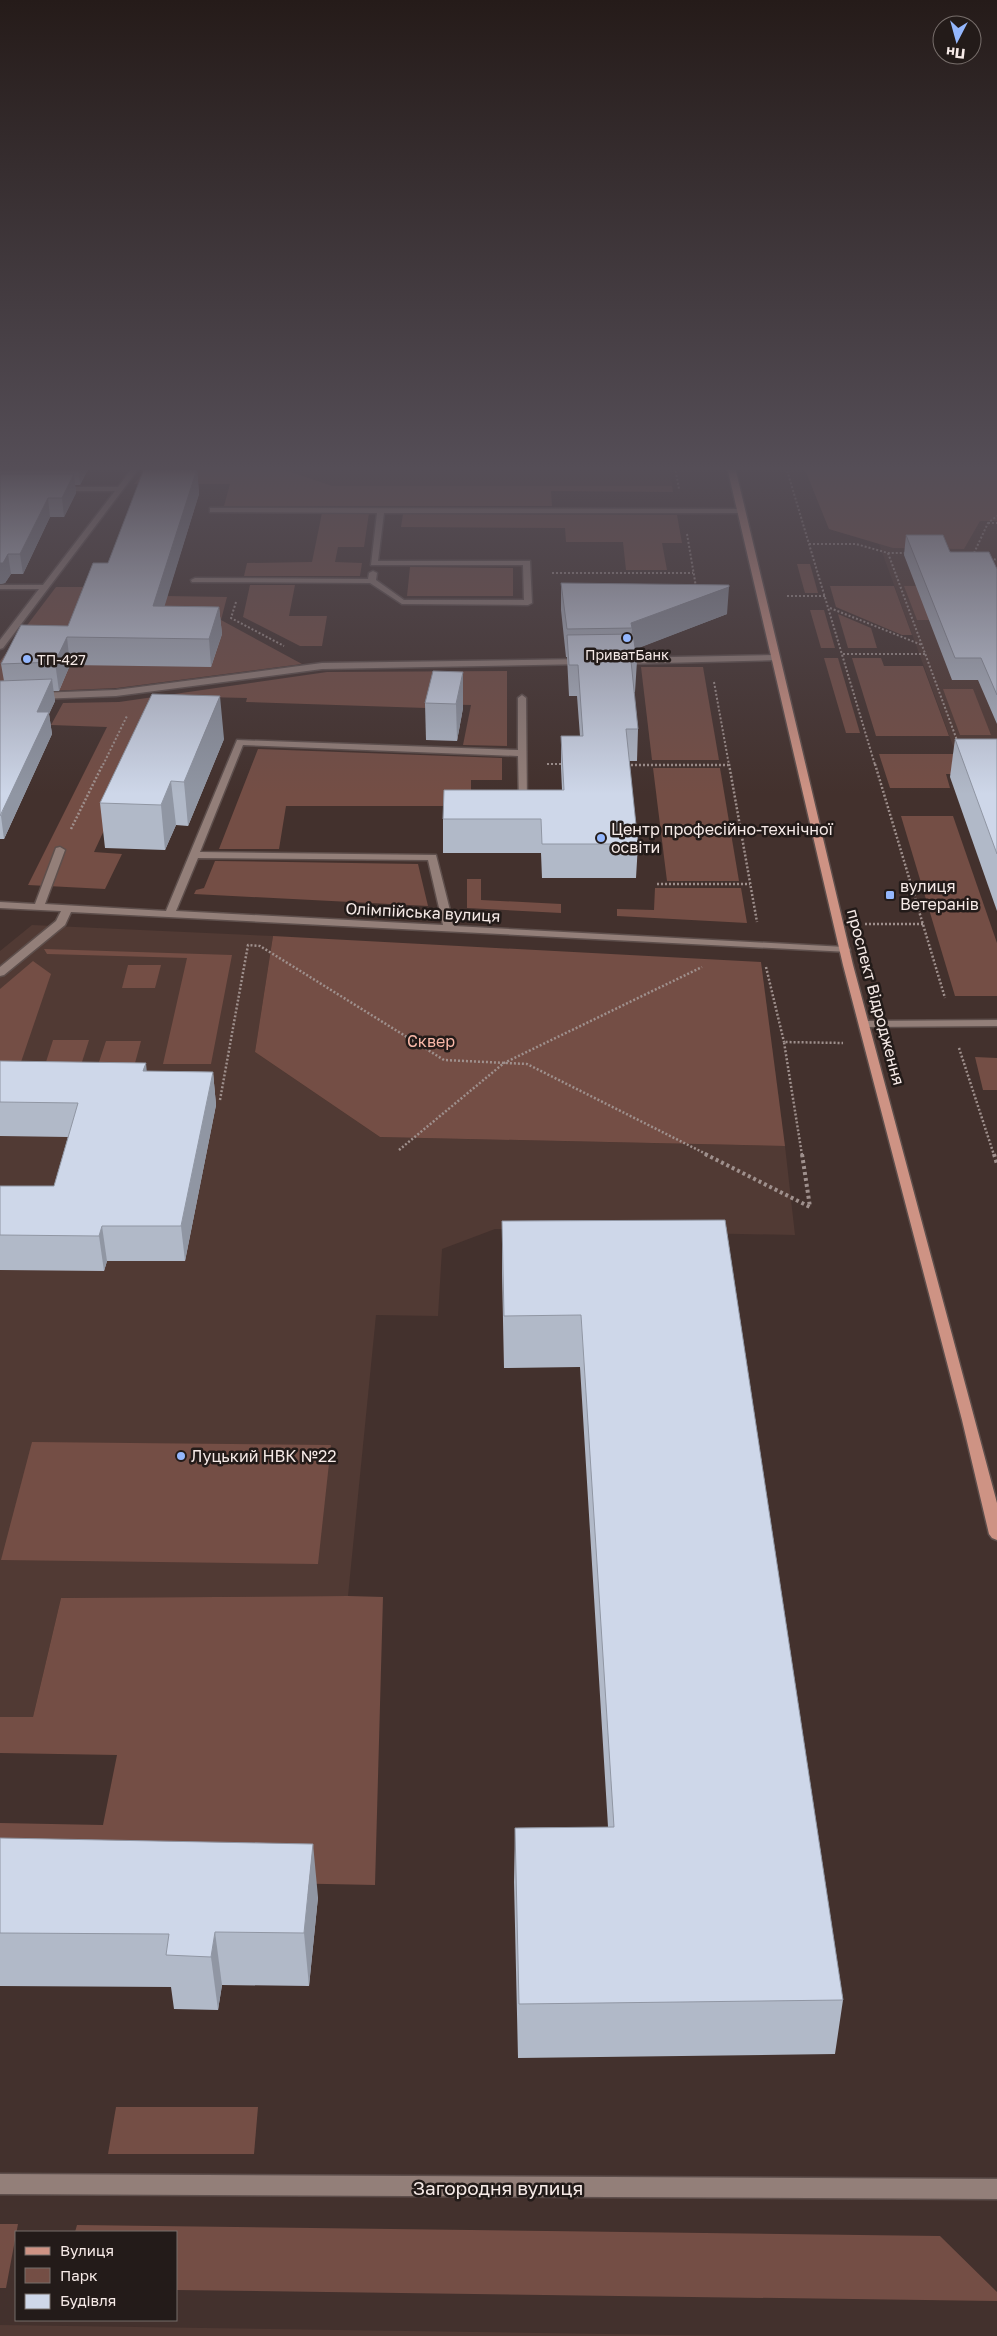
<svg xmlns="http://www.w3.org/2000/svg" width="997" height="2336" viewBox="0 0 997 2336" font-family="'Golos Text',sans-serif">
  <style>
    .built { fill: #513a34 }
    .green { fill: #744e45 }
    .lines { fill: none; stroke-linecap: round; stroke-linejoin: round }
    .minor-casing { stroke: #5e4f4c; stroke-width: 3 }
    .major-casing { stroke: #5e4f4c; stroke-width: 3 }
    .path-far2 { stroke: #9f908d; stroke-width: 2; stroke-dasharray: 2 2; stroke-linecap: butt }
    .path-far1 { stroke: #9f908d; stroke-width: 2.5; stroke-dasharray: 2 2; stroke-linecap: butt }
    .path { stroke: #9f908d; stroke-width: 4; stroke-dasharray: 3 3; stroke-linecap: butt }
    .minor { fill: #937f79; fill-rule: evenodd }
    .major { fill: #ce9384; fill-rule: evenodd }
    .wall { fill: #b1b9c8 }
    .shaded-wall { fill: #9096a3 }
    .building { fill: #ced7e9; stroke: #9096a3 }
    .poi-dot { fill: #94b7fd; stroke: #231b19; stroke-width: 2 }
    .labels { text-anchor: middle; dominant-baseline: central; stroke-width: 5; stroke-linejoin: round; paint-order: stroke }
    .far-poi-label { font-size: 14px; fill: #f6eae7; stroke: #231b19 }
    .poi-label { font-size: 16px; fill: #f6eae7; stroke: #231b19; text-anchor: start }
    .street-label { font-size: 16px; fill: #f6eae7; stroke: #231b19 }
    .park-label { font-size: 16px; fill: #f9b9a9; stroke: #231b19 }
    .near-street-label { font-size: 19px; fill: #f6eae7; stroke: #231b19 }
  </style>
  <rect width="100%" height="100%" fill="#43312d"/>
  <g class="built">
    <path d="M286 467H669L672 486H332L285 470Z"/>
    <path d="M804 467H997V754H956L879 544 829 529Z"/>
    <path d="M32 925 273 936 255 1052 380 1137 785 1146 795 1235 495 1229 442 1249 438 1316 376 1315 348 1596 61 1598 33 1717H0V951Z"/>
    <path d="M0 2325 737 2336H0Z"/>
  </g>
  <g class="green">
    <path d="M147 467 285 470 332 486H672L673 492 551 491 552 506H224L230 484H134Z"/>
    <path d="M804 467H997V521H980L964 549 893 548 829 529Z"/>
    <path d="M322 513H369L364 547H338L335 562 362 563 360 576H244L247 563 312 562Z"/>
    <path d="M403 514 677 515 682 543H662L667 570H626L623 542H566L565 528 401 527Z"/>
    <path d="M797 564H810L818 593H805Z"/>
    <path d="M410 567 513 568V596H407Z"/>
    <path d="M250 585H295L289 616H327L322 646H300L243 617Z"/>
    <path d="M830 586H894L912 635H902L836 607Z"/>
    <path d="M904 586H932L946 620H917Z"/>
    <path d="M56 587H90L165 596 227 597 221 620 302 664 117 688 0 693V661Z"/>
    <path d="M810 610H824L835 648H821Z"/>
    <path d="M838 614 871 628 877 648H848Z"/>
    <path d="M824 658H838L860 733H846Z"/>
    <path d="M852 658H881L884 666H923L949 736H876Z"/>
    <path d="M641 667H703L719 760H652Z"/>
    <path d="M507 671V746L463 745 471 705 427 704 426 708 246 702 247 698 203 697 149 733 94 852 122 854 105 889 28 885 107 727 51 725 63 703 119 702 327 672Z"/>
    <path d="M943 689H973L991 735H960Z"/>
    <path d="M258 749 502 758V780H471V806H286L279 849H219Z"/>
    <path d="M879 754H997V774H946L950 788H890Z"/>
    <path d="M653 768H720L739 881H667Z"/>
    <path d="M901 816H953L997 943V996H955Z"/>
    <path d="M215 861 418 864 428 906 194 894 196 890 204 888Z"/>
    <path d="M467 879H481V900L561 904V913L467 908Z"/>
    <path d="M655 888H741L747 923 617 916V909L654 910Z"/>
    <path d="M273 936 761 962 785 1146 380 1137 255 1052Z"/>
    <path d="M44 949 232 955 211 1064H163L187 958 47 954Z"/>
    <path d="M33 961 51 974 21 1062H0V989Z"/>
    <path d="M128 965H161L155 988H122Z"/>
    <path d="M53 1040H89L82 1062H46Z"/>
    <path d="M106 1041H141L135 1063 99 1062Z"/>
    <path d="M975 1057 997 1058V1090H983Z"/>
    <path d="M32 1442 331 1445 318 1564 1 1560Z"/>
    <path d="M348 1596 383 1597 375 1885 0 1877V1823L103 1825 117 1755 0 1753V1717H33L61 1598Z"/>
    <path d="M116 2107H258L254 2154H108Z"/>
    <path d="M0 2224H18L6 2288H0Z"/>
    <path d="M77 2225 940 2236 997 2292V2301L176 2290V2232H75Z"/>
  </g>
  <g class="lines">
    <g class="minor-casing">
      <g id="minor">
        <path d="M133 467H140L3 648 0 649V640L39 589H0V585H43L115 491H60L56 489 57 487H118Z"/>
        <path d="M210 508 741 509 745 511 741 513H384L378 561H530L532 603 528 605 402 604 370 583 192 582 191 580 195 578 368 579 369 573 373 571 377 573 376 580 404 600H524L523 565H371L377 513 213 512H210Z"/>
        <path d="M776 655 779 656V660L621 664 617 661 621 658Z"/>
        <path d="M584 659 588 662 587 664 322 669 116 696 38 699 34 696 38 693 116 690 322 663Z"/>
        <path d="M522 695 526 698 527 808 524 809 519 806 518 756 243 745 200 852 436 855 454 926 845 947 849 948 850 950 849 952 71 912 65 925 4 975 0 976V967L56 921 61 911 0 908V902L35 904 56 848 60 847 65 850 45 904 166 911 237 740 518 750V698ZM198 858 428 860 443 925 176 911Z"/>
        <path d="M997 1020V1026L865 1027 859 1024 865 1021Z"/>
        <path d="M0 2174 997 2179V2199L0 2194Z"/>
      </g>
    </g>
    <g class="major-casing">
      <path id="major" d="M727 467H735L853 965 997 1503V1540L992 1538 989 1534 962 1420 843 965Z"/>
    </g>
    <g class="path-far2">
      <path d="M675 467 679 489"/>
      <path d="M786 467 875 765"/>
      <path d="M988 523H997"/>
      <path d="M687 534 696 587"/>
      <path d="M809 544H856L888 553H907"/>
      <path d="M888 553 958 743"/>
      <path d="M974 553 988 523 997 516"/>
      <path d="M990 558 997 560"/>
      <path d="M552 573H693"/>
      <path d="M787 596H826"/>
      <path d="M236 602 231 618 284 646"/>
      <path d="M830 608 922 645"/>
      <path d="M843 654H925"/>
      <path d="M714 682 729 765"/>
      <path d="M547 764H563"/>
      <path d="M103 765 127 716"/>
      <path d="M627 765H728"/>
    </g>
    <g class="path-far1">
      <path d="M729 764 757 922"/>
      <path d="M875 764 945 998"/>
      <path d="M627 765H728"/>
      <path d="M71 829 103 764"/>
      <path d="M657 884H750"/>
      <path d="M865 924H923"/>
      <path d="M766 967 784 1042"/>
      <path d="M959 1048 994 1155"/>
      <path d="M220 1100 248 945 260 946 444 1060 527 1064 708 1155"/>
      <path d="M399 1150 504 1063 702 967"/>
      <path d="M802 1155 784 1042 843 1043"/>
    </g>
    <g class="path">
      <path d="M705 1154 810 1207 802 1154"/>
      <path d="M994 1154 997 1164"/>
    </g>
    <use href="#minor" class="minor"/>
    <use href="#major" class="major"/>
  </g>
  <g class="wall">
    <path d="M0 467H89L80 485H75L76 493 64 517H50L23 574H11L5 583 0 584Z"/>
    <path d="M197 469 199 494 164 606 219 607 222 634 211 667 70 665 59 691H53L55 701 49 714 52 734 4 839H0V681H4L1 664 68 626 108 563Z"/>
    <path d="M906 535 997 569V724L978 680H952L904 555Z"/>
    <path d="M561 583 727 614 635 649 637 661 635 692H634L638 729 637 761H629L638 844 636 878H542L541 853H443V819L562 790 561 768V736H580L577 696H569L567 657H566L561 610Z"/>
    <path d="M463 672V708L457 741 426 740 425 703Z"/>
    <path d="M224 739 188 826 176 825 165 850 105 848 100 803Z"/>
    <path d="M955 739H997V911L950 777Z"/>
    <path d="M0 1061 147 1071 213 1072 216 1105 185 1261H107L104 1271 0 1270V1186H54L68 1137 0 1136Z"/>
    <path d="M725 1220 843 2000 835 2054 518 2058 514 1882 515 1828 608 1827 580 1367 504 1368 502 1273V1221Z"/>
    <path d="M0 1838 318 1897 309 1986 222 1985 218 2010 174 2009 171 1987 0 1986Z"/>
  </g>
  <g class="shaded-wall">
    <path d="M78 467H89L80 485Z"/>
    <path d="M197 469 199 494 156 634 153 606Z"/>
    <path d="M74 474 76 493 64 517 62 498Z"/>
    <path d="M48 498 50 517 23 574 20 554Z"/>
    <path d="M8 554 11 574 5 583 0 584V563Z"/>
    <path d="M729 587 727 614 631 651 632 628 631 623Z"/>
    <path d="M219 607 222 634 211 667 209 639Z"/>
    <path d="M67 637 70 665 59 691 55 662Z"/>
    <path d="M463 672V708L457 741 456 704Z"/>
    <path d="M52 679 55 701 49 714 52 734 4 839 1 816 37 712Z"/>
    <path d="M220 696 224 739 188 826 184 782Z"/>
    <path d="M171 781 176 825 165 850 161 805Z"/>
    <path d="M146 1063 149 1096 143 1071Z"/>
    <path d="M213 1072 216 1105 185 1261 181 1226Z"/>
    <path d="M102 1226 107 1261 104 1271 99 1236Z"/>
    <path d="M313 1844 318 1897 309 1986 304 1933Z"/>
    <path d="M215 1932 222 1985 218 2010 211 1957Z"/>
  </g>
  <g class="building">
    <path d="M144 469H197L153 606 219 607 209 639 67 637 55 662 1 664 21 625 68 626 93 563H108Z"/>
    <path d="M0 474H74L62 498H48L20 554H8L3 563H0Z"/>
    <path d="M906 535H943L950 552H989L997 569V695L981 658H955Z"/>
    <path d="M561 583 729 585V587L631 623 632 628 567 629Z"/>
    <path d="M633 634 637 661H631L638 729H626L638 844H542L541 819H443L444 790H564L561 736H583L578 665H569L567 635Z"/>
    <path d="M433 671 463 672 456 704 425 703Z"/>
    <path d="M52 679 37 712H49L0 816V681Z"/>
    <path d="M152 694 220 696 184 782 171 781 161 805 100 803Z"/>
    <path d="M955 739H997V854Z"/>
    <path d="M0 1061 146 1063 143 1071 213 1072 181 1226H102L99 1236 0 1235V1186H54L78 1103 0 1102Z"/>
    <path d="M725 1220 843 2000 519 2004 515 1828 614 1827 581 1315 504 1316 502 1221Z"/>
    <path d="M0 1838 313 1844 304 1933 215 1932 211 1957 166 1955 169 1934 0 1933Z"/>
  </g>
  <linearGradient id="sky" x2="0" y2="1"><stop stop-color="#251b19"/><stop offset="0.59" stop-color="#554e57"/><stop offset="1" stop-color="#554e57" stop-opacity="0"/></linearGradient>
  <rect width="997" height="794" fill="url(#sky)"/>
  <g class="poi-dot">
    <circle cx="627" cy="638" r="5"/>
    <circle cx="27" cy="659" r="5"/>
    <circle cx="601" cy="838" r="5"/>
    <rect x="885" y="890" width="10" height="10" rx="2.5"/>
    <circle cx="181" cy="1456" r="5"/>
  </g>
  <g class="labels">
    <g class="far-poi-label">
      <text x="627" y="654">ПриватБанк</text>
      <text x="37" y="659" text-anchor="start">ТП-427</text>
    </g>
    <g class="poi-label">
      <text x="611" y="829">Центр професійно-технічної<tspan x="611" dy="18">освіти</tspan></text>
      <text x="900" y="886">вулиця<tspan x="900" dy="18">Ветеранів</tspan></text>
      <text x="191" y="1456">Луцький НВК №22</text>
    </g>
    <g class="street-label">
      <text transform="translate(423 912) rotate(3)">Олімпійська вулиця</text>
      <text transform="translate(876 997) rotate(75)">проспект Відродження</text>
    </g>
    <g class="park-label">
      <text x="431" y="1041">Сквер</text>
    </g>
    <g class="near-street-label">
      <text x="498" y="2187">Загородня вулиця</text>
    </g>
  </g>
  <rect x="15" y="2231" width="162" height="90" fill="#231b19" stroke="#776e6b"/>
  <rect x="25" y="2247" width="25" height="8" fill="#ce9384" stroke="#776e6b"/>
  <text x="60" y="2256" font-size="15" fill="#f6eae7">Вулиця</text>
  <rect x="25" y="2268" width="25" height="15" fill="#744e45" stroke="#776e6b"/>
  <text x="60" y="2281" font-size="15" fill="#f6eae7">Парк</text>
  <rect x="25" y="2294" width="25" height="15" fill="#ced7e9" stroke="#776e6b"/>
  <text x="60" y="2306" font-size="15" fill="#f6eae7">Будівля</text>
  <g transform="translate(957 40) rotate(186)"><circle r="24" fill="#231b19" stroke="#776e6b"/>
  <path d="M0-4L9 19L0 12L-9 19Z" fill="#94b7fd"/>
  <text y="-8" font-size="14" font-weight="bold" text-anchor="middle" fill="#f6eae7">Пн</text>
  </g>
</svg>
